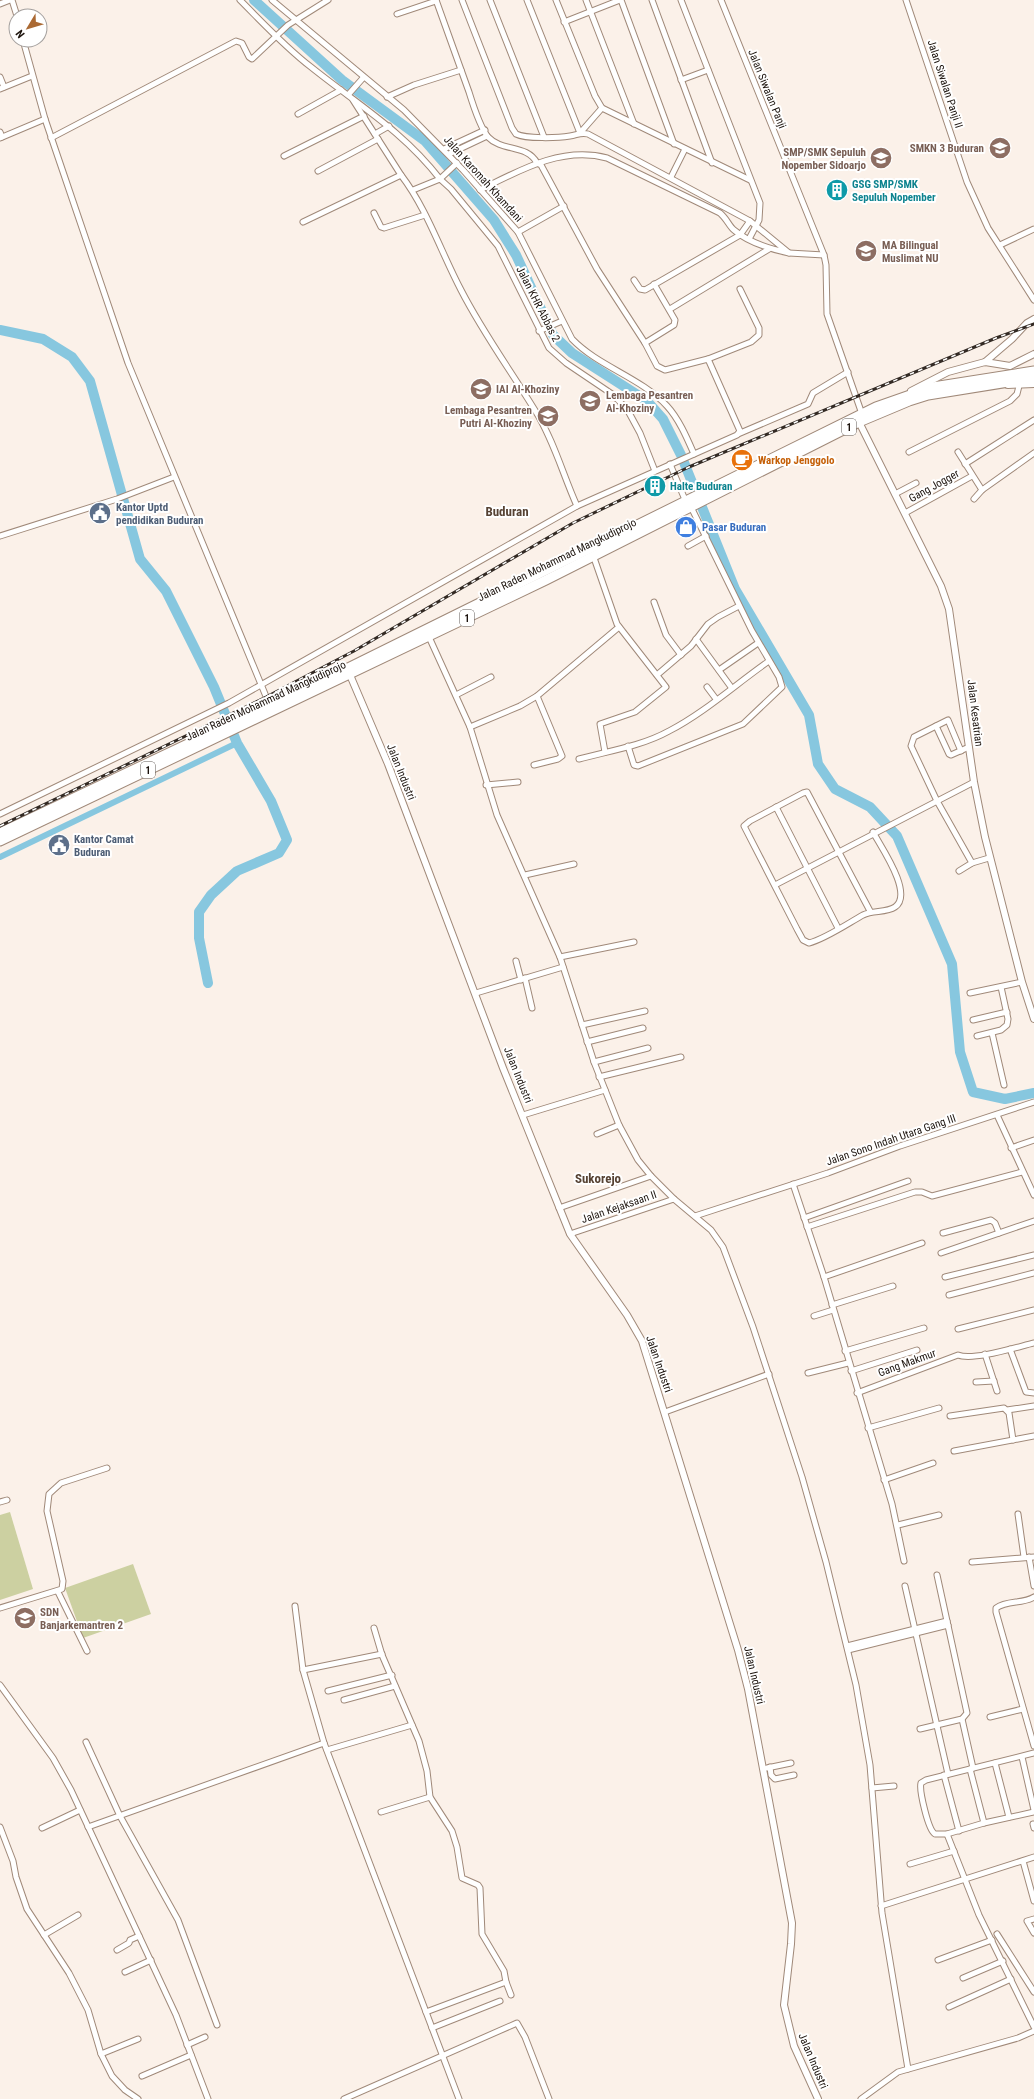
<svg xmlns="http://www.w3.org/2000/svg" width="1034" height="2099" viewBox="0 0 1034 2099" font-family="'Roboto Condensed',sans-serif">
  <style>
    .grass { fill: #ccd0a1 }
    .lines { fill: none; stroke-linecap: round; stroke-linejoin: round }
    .canal { stroke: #87c7df; stroke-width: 6 }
    .river { stroke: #87c7df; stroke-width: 10 }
    .minor-casing { stroke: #a08979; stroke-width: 7 }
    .tertiary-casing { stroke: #a08979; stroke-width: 8 }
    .trunk-casing { stroke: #a08979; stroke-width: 11 }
    .minor { stroke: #fff; stroke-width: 5 }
    .tertiary { stroke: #fff; stroke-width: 6 }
    .trunk { stroke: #fff; stroke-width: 9 }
    .rail-casing { stroke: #332a24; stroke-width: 3 }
    .rail { stroke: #fff; stroke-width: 1.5; stroke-dasharray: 4.5; stroke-linecap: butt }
    .labels { text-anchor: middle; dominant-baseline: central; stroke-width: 4; stroke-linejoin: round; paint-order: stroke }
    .shield { fill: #fff; stroke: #5f5955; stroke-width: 1 }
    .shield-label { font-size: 10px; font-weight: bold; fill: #1b120c }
    .street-label { font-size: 11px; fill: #1b120c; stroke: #fff }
    .education-label { font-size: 11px; font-weight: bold; fill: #785e54; stroke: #fff; text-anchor: start }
    .culture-label { font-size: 11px; font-weight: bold; fill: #0d838f; stroke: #fff; text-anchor: start }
    .food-label { font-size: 11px; font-weight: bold; fill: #c56008; stroke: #fff; text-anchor: start }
    .service-label { font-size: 11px; font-weight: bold; fill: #4e5e75; stroke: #fff; text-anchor: start }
    .shop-label { font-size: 11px; font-weight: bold; fill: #366cbe; stroke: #fff; text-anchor: start }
    .quarter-label { font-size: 13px; font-weight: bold; fill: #564233; stroke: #fff }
  </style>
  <rect width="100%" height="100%" fill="#fbf1e9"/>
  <g class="grass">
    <path d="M10 1512 33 1589 0 1600V1515Z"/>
    <path d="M133 1564 151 1614 83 1638 65 1588Z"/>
  </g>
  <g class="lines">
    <path class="canal" d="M0 857 237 743"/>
    <g class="river">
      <path d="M254 0 342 80 425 141 494 220 516 255 553 335 572 353 647 401 663 419 681 455 735 589 809 715 818 764 835 789 870 807 897 836 952 964 960 1052 973 1092 1005 1099 1034 1093"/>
      <path d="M0 330 43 339 72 357 90 381 140 559 166 591 214 687 237 743 271 801 287 840 279 853 237 871 211 895 199 912V938L208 983"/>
    </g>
    <g class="minor-casing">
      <g id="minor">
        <path d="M12 0 17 16"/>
        <path d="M240 0C263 23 285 47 311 67 357 104 403 131 440 179L457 163"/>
        <path d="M272 0 404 110 463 170 518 232 572 339C599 367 640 377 667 406 679 419 687 438 694 454"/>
        <path d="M462 0 512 128 516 134C526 139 558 138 570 136 577 135 581 132 588 134L750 221 789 253C770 249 749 243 734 230 729 226 727 219 720 213L607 158C562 146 520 170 480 190"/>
        <path d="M490 0 544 137"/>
        <path d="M527 0 580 133"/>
        <path d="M556 0 595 96 602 108 750 180"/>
        <path d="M586 0 634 124"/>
        <path d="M621 0 674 144"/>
        <path d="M652 0 712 163"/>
        <path d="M681 0 760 203 759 220 749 239"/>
        <path d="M721 0 824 255 826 265 827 314 862 414"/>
        <path d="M906 0 967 182 988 228 1034 300"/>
        <path d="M0 4 10 0"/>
        <path d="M397 14 436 1"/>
        <path d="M564 22 620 0"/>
        <path d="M23 40 45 119 128 363 270 706"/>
        <path d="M0 77 4 87"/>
        <path d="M681 80 708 70"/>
        <path d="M0 89 32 76"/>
        <path d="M348 95 363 78"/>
        <path d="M387 97 414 85 461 70"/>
        <path d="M353 100 401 175"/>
        <path d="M298 114 341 90"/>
        <path d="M0 132 2 137"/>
        <path d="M580 133 602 108"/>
        <path d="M375 134 389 126"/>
        <path d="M0 138 45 119"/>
        <path d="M51 138 236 41 242 43 249 57 252 59 288 25 328 0"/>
        <path d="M444 149 485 130"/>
        <path d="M449 154 487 136"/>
        <path d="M284 156 364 116"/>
        <path d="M318 171 378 139"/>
        <path d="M671 177 685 149"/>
        <path d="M413 190 440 179 451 189 498 246 549 348 566 363 612 394 627 409 640 433 655 471"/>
        <path d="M374 213 381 227 384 228 425 215"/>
        <path d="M303 222 401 175C427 209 441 252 461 290 483 333 511 371 536 412 554 441 563 475 577 506L737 435 740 431 708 359 665 370 657 366 645 343 597 269 541 165 537 163C527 144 502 152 488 137 480 127 473 105 469 92 458 61 447 31 436 0"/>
        <path d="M518 232 564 206"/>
        <path d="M1000 245 1034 229"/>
        <path d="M789 253 824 255"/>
        <path d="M634 280 640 289 645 290 740 235 750 221"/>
        <path d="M670 309 769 249"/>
        <path d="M539 331 562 321"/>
        <path d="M645 343 674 325 675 320 654 284"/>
        <path d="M708 359 751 342 759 335V328L740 289"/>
        <path d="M738 434 808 404 813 393 848 372"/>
        <path d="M909 452 1010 401 1017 394 1019 386"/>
        <path d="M958 452 982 490"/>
        <path d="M670 464 686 502"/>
        <path d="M965 464 1034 420"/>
        <path d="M895 494 916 483"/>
        <path d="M974 499 982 490 1034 453"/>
        <path d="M905 513 972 476"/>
        <path d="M0 536 117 499 174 477"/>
        <path d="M688 546 706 536"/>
        <path d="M593 555 617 624 666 687 635 712 600 724 605 752"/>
        <path d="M654 602 666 635 681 655"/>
        <path d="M429 637 470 727 497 815 560 957 594 1062 619 1125 638 1160 651 1176 674 1199 711 1230 723 1247 753 1327 802 1477 826 1562 856 1685 870 1765 882 1913 908 2069"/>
        <path d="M696 639 731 687"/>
        <path d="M719 670 758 643"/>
        <path d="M657 675 691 646 708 624 718 617 739 606"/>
        <path d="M707 687 716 699"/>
        <path d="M456 695 491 677"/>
        <path d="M936 726 949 754 951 755 969 747"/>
        <path d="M470 727 520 706 537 696 619 627"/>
        <path d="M628 746 634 765 638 766 743 724 782 687 779 677 752 631 691 507"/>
        <path d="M579 759C609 751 642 746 669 731 704 713 736 684 769 661"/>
        <path d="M534 765 558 759 562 756 537 696"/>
        <path d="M486 785 518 782"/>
        <path d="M776 807 838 928"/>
        <path d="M0 814 229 703 577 506"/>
        <path d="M972 863 989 858"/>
        <path d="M959 871 972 863 937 801 911 746 914 737 948 720 961 751"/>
        <path d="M525 875 574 864"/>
        <path d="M775 885 974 782"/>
        <path d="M870 911 807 792 803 793 750 821 744 826 797 929 803 940 809 943C825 939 847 924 863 915 873 910 886 913 895 907 914 894 881 847 873 832"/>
        <path d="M560 957 634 942"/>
        <path d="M516 961 521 980"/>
        <path d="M525 978 532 1008"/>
        <path d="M476 993 563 967"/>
        <path d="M970 993 1022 982"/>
        <path d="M973 1020 1007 1012"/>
        <path d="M582 1025 645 1011"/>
        <path d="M992 1033 1004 1085"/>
        <path d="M977 1036 1001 1030 1007 1025 1008 1019 1001 987"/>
        <path d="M587 1042 643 1028"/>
        <path d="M594 1062 648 1048"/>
        <path d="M599 1077 681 1057"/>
        <path d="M523 1115 605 1090"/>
        <path d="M997 1115 1034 1195"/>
        <path d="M597 1134 619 1125"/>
        <path d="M1011 1148 1034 1140"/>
        <path d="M793 1184 824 1277 892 1504 904 1561"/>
        <path d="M559 1208 651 1176"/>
        <path d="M695 1216 828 1173 900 1146 1034 1102"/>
        <path d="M804 1218 908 1181"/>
        <path d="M807 1227 915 1192H922L932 1196 1022 1172"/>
        <path d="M943 1233 991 1220 995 1223 999 1233"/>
        <path d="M570 1234 674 1199"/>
        <path d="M941 1253 1034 1221"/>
        <path d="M824 1277 922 1243"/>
        <path d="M945 1277 1034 1255"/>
        <path d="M949 1295 1034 1273"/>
        <path d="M832 1305 893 1286"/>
        <path d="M814 1316 833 1310"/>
        <path d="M958 1329 1034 1310"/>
        <path d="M1010 1349 1026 1392 1034 1393"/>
        <path d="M845 1351 924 1328"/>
        <path d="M985 1354 997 1391"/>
        <path d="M851 1371 917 1350"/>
        <path d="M808 1373 848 1363"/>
        <path d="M976 1382 994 1381"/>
        <path d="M857 1393 958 1355C973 1361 1017 1347 1034 1343"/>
        <path d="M1007 1410 1034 1406"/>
        <path d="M665 1412 769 1374"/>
        <path d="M950 1416 1004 1408 1009 1413 1013 1440"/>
        <path d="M868 1428 939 1408"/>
        <path d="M954 1451 1034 1436"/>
        <path d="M884 1480 933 1463"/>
        <path d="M0 1502 7 1500"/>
        <path d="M1018 1514 1024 1557"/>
        <path d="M898 1525 939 1515"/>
        <path d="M1029 1557 1034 1586"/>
        <path d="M972 1562 1034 1557"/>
        <path d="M905 1586 948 1774"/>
        <path d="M58 1592 87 1651"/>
        <path d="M1034 1597C1023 1604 1007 1600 996 1608V1612L1034 1746"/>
        <path d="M295 1606 303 1670 324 1743 459 2099"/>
        <path d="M0 1608 62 1589 63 1581 47 1511 49 1494 61 1483 107 1468"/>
        <path d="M374 1628 382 1655 419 1741 427 1771 430 1797 452 1831 457 1847 462 1878 478 1885 480 1888 482 1934 504 1971 506 1982"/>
        <path d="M847 1646 947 1621"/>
        <path d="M848 1650 948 1625"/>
        <path d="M303 1670 382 1654"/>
        <path d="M0 1685 53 1758 71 1790 176 2015 208 2099"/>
        <path d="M328 1691 392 1675"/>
        <path d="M344 1700 395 1686"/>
        <path d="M990 1717 1023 1709"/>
        <path d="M962 1719 973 1768"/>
        <path d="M920 1729 962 1719 967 1713 937 1575"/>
        <path d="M86 1742 120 1816 178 1920 217 2025"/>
        <path d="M327 1750 412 1725"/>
        <path d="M1034 1753 926 1780 921 1783C919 1790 928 1830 935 1834H947L984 1823 1034 1812"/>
        <path d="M1022 1757 1034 1810"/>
        <path d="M995 1763 1009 1817"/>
        <path d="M770 1767 771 1775 775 1779 794 1775"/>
        <path d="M767 1768 791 1763"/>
        <path d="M970 1769 984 1823"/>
        <path d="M944 1775 959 1831"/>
        <path d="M872 1788 894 1786"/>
        <path d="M381 1812 430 1797"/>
        <path d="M1033 1824 1034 1828"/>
        <path d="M0 1827 13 1861 16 1877 27 1909 69 1973 88 2010 101 2054 112 2076 125 2090 138 2099"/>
        <path d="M88 1827 324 1743"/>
        <path d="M42 1828 80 1810"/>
        <path d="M947 1834 979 1915 1034 2027"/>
        <path d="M1023 1861 1034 1901"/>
        <path d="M910 1864 954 1851"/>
        <path d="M881 1906 1034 1857"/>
        <path d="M1034 1919 1027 1921 1034 1933"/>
        <path d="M997 1934 1034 1992"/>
        <path d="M44 1935 78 1915"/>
        <path d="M117 1950 129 1943 130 1940 139 1936"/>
        <path d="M938 1960 992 1940"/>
        <path d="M125 1972 151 1960"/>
        <path d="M963 1978 1003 1961"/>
        <path d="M949 2007 1011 1979"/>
        <path d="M426 2012 506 1982 511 1995"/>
        <path d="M432 2028 500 2001"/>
        <path d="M187 2045 205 2037"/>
        <path d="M101 2054 138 2039"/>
        <path d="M142 2076 191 2055"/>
        <path d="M344 2099 517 2023 525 2037 549 2099"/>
        <path d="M861 2099 898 2072 1018 2038 1034 2031"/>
      </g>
    </g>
    <g class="tertiary-casing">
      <g id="tertiary">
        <path d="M985 362 1012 339 1027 323 1034 319"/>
        <path d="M1008 385 1034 384"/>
        <path d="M911 391 948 372 985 362 1010 366 1034 354"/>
        <path d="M859 422 941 586 949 609 974 782 985 837 1022 982 1034 1019"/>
        <path d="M350 675 388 764 503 1068 570 1234 627 1315 642 1341 738 1650 748 1689 792 1923 791 1944 784 2005 794 2046 818 2099"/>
      </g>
    </g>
    <g class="trunk-casing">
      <g id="trunk">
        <path d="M0 833 346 669 876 407 933 387 1034 371"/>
        <path d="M0 841 546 580 859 422 909 401 928 395 1034 378"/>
      </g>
    </g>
    <use href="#minor" class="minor"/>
    <use href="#tertiary" class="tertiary"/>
    <use href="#trunk" class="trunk"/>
    <g class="rail-casing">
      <path id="rail" d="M0 826 266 697 354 651 573 523 689 467 996 338 1034 324"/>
    </g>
    <use href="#rail" class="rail"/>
  </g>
  <defs>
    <g id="school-disc" transform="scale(1.15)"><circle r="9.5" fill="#8d6e63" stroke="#fff"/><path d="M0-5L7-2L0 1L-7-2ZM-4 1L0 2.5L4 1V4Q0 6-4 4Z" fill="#fff"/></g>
    <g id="building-disc" transform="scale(1.15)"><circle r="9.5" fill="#0f9aa8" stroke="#fff"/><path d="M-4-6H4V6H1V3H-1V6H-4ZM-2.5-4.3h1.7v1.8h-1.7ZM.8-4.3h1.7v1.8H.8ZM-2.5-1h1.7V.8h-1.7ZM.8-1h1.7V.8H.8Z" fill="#fff"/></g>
    <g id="university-disc" transform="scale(1.15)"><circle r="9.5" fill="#8d6e63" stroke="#fff"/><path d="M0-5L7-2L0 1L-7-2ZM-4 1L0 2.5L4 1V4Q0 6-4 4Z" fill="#fff"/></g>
    <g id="cafe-disc" transform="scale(1.15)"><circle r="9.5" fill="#e8710a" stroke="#fff"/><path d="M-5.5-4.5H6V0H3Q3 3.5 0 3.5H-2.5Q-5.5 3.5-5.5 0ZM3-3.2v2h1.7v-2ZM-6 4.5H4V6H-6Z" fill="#fff"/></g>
    <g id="civic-disc" transform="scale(1.15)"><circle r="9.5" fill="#5c6f8a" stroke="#fff"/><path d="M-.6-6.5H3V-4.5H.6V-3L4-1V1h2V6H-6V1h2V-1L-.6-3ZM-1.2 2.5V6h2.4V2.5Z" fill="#fff"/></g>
    <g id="shop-disc" transform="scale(1.15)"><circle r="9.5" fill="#3f7fe0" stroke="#fff"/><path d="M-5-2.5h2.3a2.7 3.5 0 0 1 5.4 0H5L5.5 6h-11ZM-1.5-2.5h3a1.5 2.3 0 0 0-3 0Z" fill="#fff"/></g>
  </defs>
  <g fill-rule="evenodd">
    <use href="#school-disc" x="1000" y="148"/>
    <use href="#school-disc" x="881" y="158"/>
    <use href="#building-disc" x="837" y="190"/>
    <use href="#school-disc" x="866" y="251"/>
    <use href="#university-disc" x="481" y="389"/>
    <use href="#school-disc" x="590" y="401"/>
    <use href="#school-disc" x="548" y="416"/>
    <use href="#cafe-disc" x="742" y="460"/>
    <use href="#building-disc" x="655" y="486"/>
    <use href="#civic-disc" x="100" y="513"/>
    <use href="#shop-disc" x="686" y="527"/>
    <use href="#civic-disc" x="59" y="845"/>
    <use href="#school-disc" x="25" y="1618"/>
  </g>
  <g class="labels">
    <g class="shield">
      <rect x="842" y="419" width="14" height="16" rx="3"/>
      <rect x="460" y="610" width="14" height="16" rx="3"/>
      <rect x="141" y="762" width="14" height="16" rx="3"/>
    </g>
    <g class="shield-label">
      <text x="849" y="427">1</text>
      <text x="467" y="618">1</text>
      <text x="148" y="770">1</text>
    </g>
    <g class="street-label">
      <text transform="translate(945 84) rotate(72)">Jalan Siwalan Panji II</text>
      <text transform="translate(767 89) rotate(68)">Jalan Siwalan Panji</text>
      <text transform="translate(483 179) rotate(48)">Jalan Karomah Khamdani</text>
      <text transform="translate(538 304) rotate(63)">Jalan KHR Abbas 2</text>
      <text transform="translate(934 486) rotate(-29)">Gang Jogger</text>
      <text transform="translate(557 560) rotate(-26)">Jalan Raden Mohammad Mangkudiprojo</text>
      <text transform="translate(266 701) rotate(-25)">Jalan Raden Mohammad Mangkudiprojo</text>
      <text transform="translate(975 713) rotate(83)">Jalan Kesatrian</text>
      <text transform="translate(401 772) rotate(68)">Jalan Industri</text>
      <text transform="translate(518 1075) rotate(68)">Jalan Industri</text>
      <text transform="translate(891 1140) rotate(-19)">Jalan Sono Indah Utara Gang III</text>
      <text transform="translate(619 1207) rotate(-19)">Jalan Kejaksaan II</text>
      <text transform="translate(907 1363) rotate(-20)">Gang Makmur</text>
      <text transform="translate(659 1364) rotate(71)">Jalan Industri</text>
      <text transform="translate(754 1675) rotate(77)">Jalan Industri</text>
      <text transform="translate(813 2061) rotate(67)">Jalan Industri</text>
    </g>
    <g class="education-label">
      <text x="984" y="148" text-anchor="end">SMKN 3 Buduran</text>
      <text x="866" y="152" text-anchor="end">SMP/SMK Sepuluh<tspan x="866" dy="13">Nopember Sidoarjo</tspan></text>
      <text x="882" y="245">MA Bilingual<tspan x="882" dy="13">Muslimat NU</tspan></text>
      <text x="496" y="389">IAI Al-Khoziny</text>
      <text x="606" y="395">Lembaga Pesantren<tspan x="606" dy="13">Al-Khoziny</tspan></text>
      <text x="532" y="410" text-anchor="end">Lembaga Pesantren<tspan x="532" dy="13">Putri Al-Khoziny</tspan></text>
      <text x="40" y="1612">SDN<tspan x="40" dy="13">Banjarkemantren 2</tspan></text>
    </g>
    <g class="culture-label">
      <text x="852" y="184">GSG SMP/SMK<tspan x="852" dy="13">Sepuluh Nopember</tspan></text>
      <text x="670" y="486">Halte Buduran</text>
    </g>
    <g class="food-label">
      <text x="758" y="460">Warkop Jenggolo</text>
    </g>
    <g class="service-label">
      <text x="116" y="507">Kantor Uptd<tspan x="116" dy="13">pendidikan Buduran</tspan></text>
      <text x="74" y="839">Kantor Camat<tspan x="74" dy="13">Buduran</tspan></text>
    </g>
    <g class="shop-label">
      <text x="702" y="527">Pasar Buduran</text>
    </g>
    <g class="quarter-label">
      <text x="507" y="511">Buduran</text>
      <text x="598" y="1178">Sukorejo</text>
    </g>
  </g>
  <g transform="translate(28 28) rotate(232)"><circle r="19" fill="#ffffff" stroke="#a4a09e"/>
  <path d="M0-3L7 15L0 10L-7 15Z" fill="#aa6933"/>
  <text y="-6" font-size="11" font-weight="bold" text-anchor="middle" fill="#1b120c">N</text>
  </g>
</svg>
